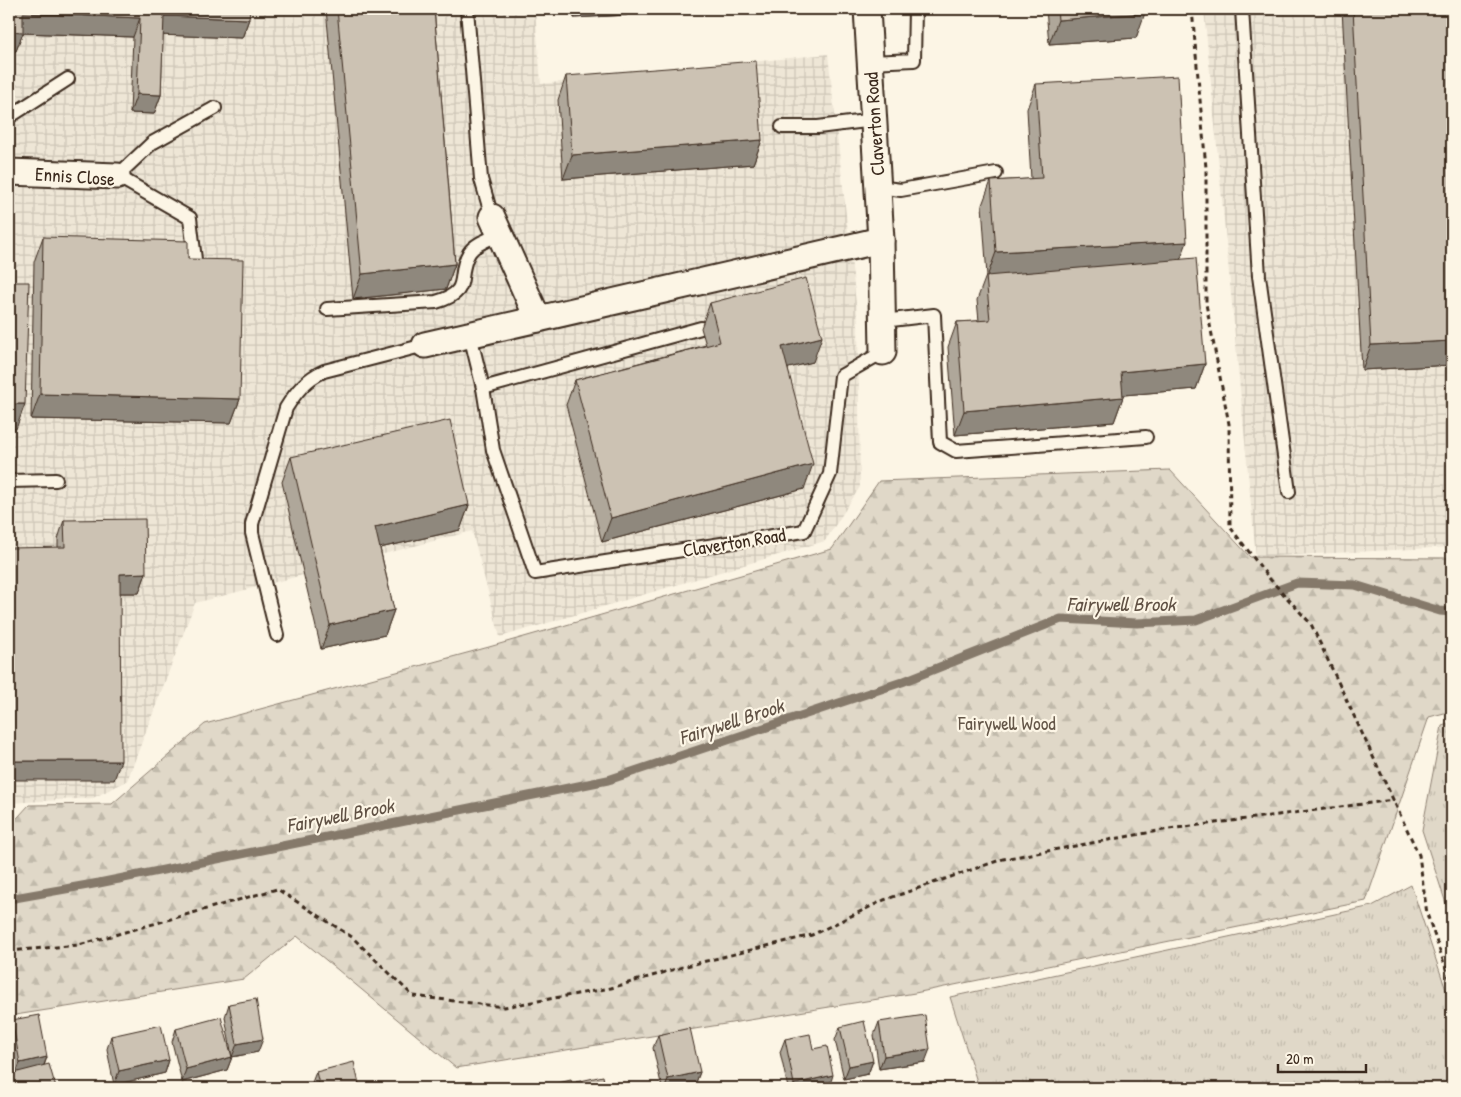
<svg xmlns="http://www.w3.org/2000/svg" width="1461" height="1097" viewBox="0 0 1461 1097" font-family="'Patrick Hand',sans-serif">
  <style>
    .industrial { fill: url(#industrial-grid) }
    .grass { fill: url(#grass-tufts); stroke: #8e8173 }
    .forest { fill: url(#forest-firs); stroke: #8e8173 }
    .lines { fill: none; stroke-linecap: round; stroke-linejoin: round }
    .stream { stroke: #85796b; stroke-width: 9 }
    .lane-casing { stroke: #3b2a1e; stroke-width: 16 }
    .street-casing { stroke: #3b2a1e; stroke-width: 29 }
    .path { stroke: #3b2a1e; stroke-width: 3; stroke-dasharray: 5 4; stroke-linecap: butt }
    .lane { stroke: #fcf5e5; stroke-width: 12 }
    .street { stroke: #fcf5e5; stroke-width: 25 }
    .wall { fill: #afa79a; stroke: #3b2a1e }
    .shaded-wall { fill: #8f887d; stroke: #3b2a1e }
    .building { fill: #ccc2b3; stroke: #3b2a1e }
    .labels { text-anchor: middle; dominant-baseline: central; stroke-width: 4.5; stroke-linejoin: round; paint-order: stroke }
    .street-label { font-size: 19px; fill: #3b2a1e; stroke: #fcf5e5 }
    .park-label { font-size: 19px; fill: #645648; stroke: #fcf5e5 }
    .water-label { font-size: 20px; font-style: italic; fill: #605144; stroke: #fcf5e5 }
  </style>
  <defs>
    <pattern id="industrial-grid" width="8" height="8" patternUnits="userSpaceOnUse" patternTransform="scale(1.25)"><rect width="8" height="8" fill="#eee6d6"/><path d="M0 4h8M4 0v8" fill="none" stroke="#cdc5b7"/></pattern>
    <pattern id="grass-tufts" width="24" height="20" patternUnits="userSpaceOnUse" patternTransform="scale(1.25)"><rect width="24" height="20" fill="#e0d8c8"/><path d="M3 7l-1-3M5 7V3M7 7l1-3M15 17l-1-3M17 17v-4M19 17l1-3" fill="none" stroke="#c1baab"/></pattern>
    <pattern id="forest-firs" width="22" height="20" patternUnits="userSpaceOnUse" patternTransform="scale(1.25)"><rect width="22" height="20" fill="#e0d8c8"/><path d="M5 1l3.5 6h-7zM16 11l3.5 6h-7z" fill="#c1baab"/></pattern>
  </defs>
  <rect width="100%" height="100%" fill="#fcf5e5"/>
  <filter id="ink" filterUnits="userSpaceOnUse"><feTurbulence type="fractalNoise" baseFrequency=".02" numOctaves="2"/><feDisplacementMap in="SourceGraphic" scale="10" xChannelSelector="R" yChannelSelector="G"/><feConvolveMatrix kernelMatrix="1 2 1 2 8 2 1 2 1" color-interpolation-filters="sRGB"/></filter>
  <g filter="url(#ink)">
    <g class="industrial">
      <path d="M9 9H535L541 84 828 54 858 321 860 487 825 541 500 637 472 531 195 603 127 781 93 798 9 803Z"/>
      <path d="M1204 9H1452V547L1256 557Z"/>
    </g>
    <g class="grass">
      <path d="M1452 723V922L1422 830 1442 726Z"/>
      <path d="M1411 885 1452 1008V1088H979L950 997 1372 906Z"/>
    </g>
    <path class="forest" d="M1170 470 1250 557 1452 558V711L1429 717 1366 901 915 993 456 1068 297 936 244 979 9 1016V827L29 805 112 804 205 724 489 647 832 549 879 481Z"/>
    <g class="lines">
      <path class="stream" d="M9 899 99 883 608 780 902 682 1061 619 1137 623 1196 620 1297 583 1355 585 1440 611 1452 612"/>
      <g class="lane-casing">
        <g id="lane">
          <path d="M467 9 481 179 492 217"/>
          <path d="M1242 9 1259 276 1289 492"/>
          <path d="M870 62 914 60 915 9"/>
          <path d="M9 117 68 79"/>
          <path d="M782 127H818L874 120"/>
          <path d="M878 187 901 190 996 173"/>
          <path d="M197 276 190 218 117 176 152 143 215 108"/>
          <path d="M327 309 436 302C474 291 455 276 469 253 475 243 490 239 500 234"/>
          <path d="M883 321 934 315 940 442 956 451 1146 437"/>
          <path d="M470 335 483 388 701 328"/>
          <path d="M483 388 493 450 535 573 804 531 830 474 841 376 883 352"/>
          <path d="M9 481 56 480"/>
          <path d="M277 635 252 533V524L286 408C296 392 306 379 324 371L425 345"/>
        </g>
      </g>
      <g class="street-casing">
        <g id="street">
          <path d="M867 9 881 240 883 352"/>
          <path d="M9 172 117 176"/>
          <path d="M492 217 538 319"/>
          <path d="M425 345 881 240"/>
        </g>
      </g>
      <g class="path">
        <path d="M1192 9 1206 168V304L1229 424 1230 527 1269 578 1311 624 1419 855 1427 914 1452 986"/>
        <path d="M9 951 79 945 277 889 352 937 413 996 504 1007 611 988 686 966 812 935 884 900 1003 859 1169 829 1394 800"/>
      </g>
      <use href="#lane" class="lane"/>
      <use href="#street" class="street"/>
    </g>
    <g class="wall">
      <path d="M9 9 249 19 242 38 163 35 161 95 154 114 130 113 133 37 23 33 16 51H9Z"/>
      <path d="M326 9H434L455 264 446 289 353 299Z"/>
      <path d="M573 9H629L627 15 574 18Z"/>
      <path d="M1046 9H1145L1136 38 1049 44Z"/>
      <path d="M1342 9H1452V365L1362 370Z"/>
      <path d="M566 76 762 140 753 164 563 179 558 100Z"/>
      <path d="M1036 84 1181 259 1205 364 1196 389 1123 395V397L1114 422 955 435 948 347 957 322 979 321 977 300 986 276H987L982 205 991 181 1031 179 1027 109Z"/>
      <path d="M43 237 188 259 240 399 231 423 31 419 34 262Z"/>
      <path d="M710 303 813 362 788 368 804 489 602 542 566 405 575 380 706 345 701 328Z"/>
      <path d="M291 457 469 505 460 530 380 548 394 610 385 635 321 649 282 482Z"/>
      <path d="M64 520 146 573 139 593H120L114 780 58 547V539Z"/>
      <path d="M229 1004 258 1052 232 1057 225 1017Z"/>
      <path d="M12 1020 47 1057 44 1066 56 1088H9V1078L10 1074 15 1073 9 1044V1028Z"/>
      <path d="M879 1022 925 1062 879 1069 874 1035Z"/>
      <path d="M840 1027 873 1061 868 1074 844 1079 835 1040Z"/>
      <path d="M176 1029 232 1057 227 1070 182 1082 172 1042Z"/>
      <path d="M658 1035 700 1072 695 1085 681 1088H662L653 1048Z"/>
      <path d="M111 1036 169 1060 165 1073 114 1085 107 1049Z"/>
      <path d="M785 1039 813 1049 829 1088H788L780 1052Z"/>
      <path d="M316 1072 360 1088H312L311 1085Z"/>
      <path d="M576 1082 605 1088H574Z"/>
    </g>
    <g class="shaded-wall">
      <path d="M577 9H629L627 15 574 18Z"/>
      <path d="M666 9H719L664 12Z"/>
      <path d="M23 13 140 18 133 37 23 33 16 51H9V31Z"/>
      <path d="M1145 13 1136 38 1049 44 1058 20Z"/>
      <path d="M164 16 249 19 242 38 157 35Z"/>
      <path d="M137 94 161 95 154 114 130 113Z"/>
      <path d="M762 140 753 164 563 179 572 155Z"/>
      <path d="M1187 242 1178 266 987 277 996 252Z"/>
      <path d="M455 264 446 289 353 299 362 274Z"/>
      <path d="M822 337 813 362 773 372 782 347Z"/>
      <path d="M1452 341V365L1362 370 1371 345Z"/>
      <path d="M1205 364 1196 389 1112 396 1121 372Z"/>
      <path d="M40 394 240 399 231 423 31 419Z"/>
      <path d="M1123 397 1114 422 955 435 964 411Z"/>
      <path d="M9 404H25L16 429H9Z"/>
      <path d="M813 464 804 489 602 542 611 518Z"/>
      <path d="M469 505 460 530 366 551 375 527Z"/>
      <path d="M146 573 139 593H113L120 574Z"/>
      <path d="M394 610 385 635 321 649 330 625Z"/>
      <path d="M9 761H121L114 780H9Z"/>
      <path d="M263 1039 258 1052 232 1057 237 1044Z"/>
      <path d="M930 1049 925 1062 879 1069 884 1056Z"/>
      <path d="M47 1057 42 1070 15 1076 20 1063Z"/>
      <path d="M232 1057 227 1070 182 1082 186 1069Z"/>
      <path d="M169 1060 165 1073 114 1085 119 1071Z"/>
      <path d="M873 1061 868 1074 844 1079 849 1066Z"/>
      <path d="M700 1072 695 1085 681 1088H665L668 1079Z"/>
      <path d="M833 1075 829 1088H793L794 1084Z"/>
    </g>
    <g class="building">
      <path d="M9 9H250L249 19 164 16 161 95 137 94 140 18 23 13V32L9 31Z"/>
      <path d="M337 9H434L455 264 362 274Z"/>
      <path d="M1057 9H1145V13L1058 20Z"/>
      <path d="M1353 9H1452V341L1371 345Z"/>
      <path d="M756 61 762 140 572 155 566 76Z"/>
      <path d="M1178 76 1187 242 996 252 991 181 1042 178 1036 84Z"/>
      <path d="M43 237 188 241V259L243 260 240 399 40 394Z"/>
      <path d="M1196 258 1205 364 1121 372 1123 397 964 411 957 322 990 320 986 276Z"/>
      <path d="M806 278 822 337 782 347 813 464 611 518 575 380 720 342 710 303Z"/>
      <path d="M9 282H29L25 404H9Z"/>
      <path d="M450 420 469 505 375 527 394 610 330 625 291 457Z"/>
      <path d="M145 519 146 573 120 574 121 761H9V548L65 547 64 520Z"/>
      <path d="M256 999 263 1039 237 1044 229 1004Z"/>
      <path d="M39 1015 47 1057 20 1063 12 1020Z"/>
      <path d="M925 1015 930 1049 884 1056 879 1022Z"/>
      <path d="M221 1017 232 1057 186 1069 176 1029Z"/>
      <path d="M864 1021 873 1061 849 1066 840 1027Z"/>
      <path d="M161 1025 169 1060 119 1071 111 1036Z"/>
      <path d="M690 1028 700 1072 668 1079 658 1035Z"/>
      <path d="M810 1034 813 1049 827 1046 833 1075 794 1084 785 1039Z"/>
      <path d="M354 1062 360 1088H320L316 1072Z"/>
      <path d="M49 1064 56 1088H13L10 1074Z"/>
      <path d="M603 1076 605 1088H578L576 1082Z"/>
      <path d="M571 1080 573 1088H537Z"/>
    </g>
  </g>
  <g class="labels">
    <g class="street-label">
      <text transform="translate(874 124) rotate(-94)">Claverton Road</text>
      <text transform="translate(75 176) rotate(4)">Ennis Close</text>
      <text transform="translate(734 542) rotate(-9)">Claverton Road</text>
    </g>
    <g class="park-label">
      <text x="1007" y="723">Fairywell Wood</text>
    </g>
    <g class="water-label">
      <text x="1121" y="603">Fairywell Brook</text>
      <text transform="translate(731 721) rotate(-18)">Fairywell Brook</text>
      <text transform="translate(340 815) rotate(-11)">Fairywell Brook</text>
    </g>
  </g>
  <rect width="1461" height="1097" fill="none" stroke="#fcf5e5" stroke-width="30"/>
  <rect x="15" y="15" width="1431" height="1067" fill="none" stroke="#3b2a1e" stroke-width="2" filter="url(#ink)"/>
  <path d="M1278 1064v8h88v-8" fill="none" stroke="#3b2a1e" stroke-width="2.5"/>
  <text x="1286" y="1064" font-size="15" fill="#3b2a1e" stroke="#fcf5e5" stroke-width="4" paint-order="stroke">20 m</text>
</svg>
